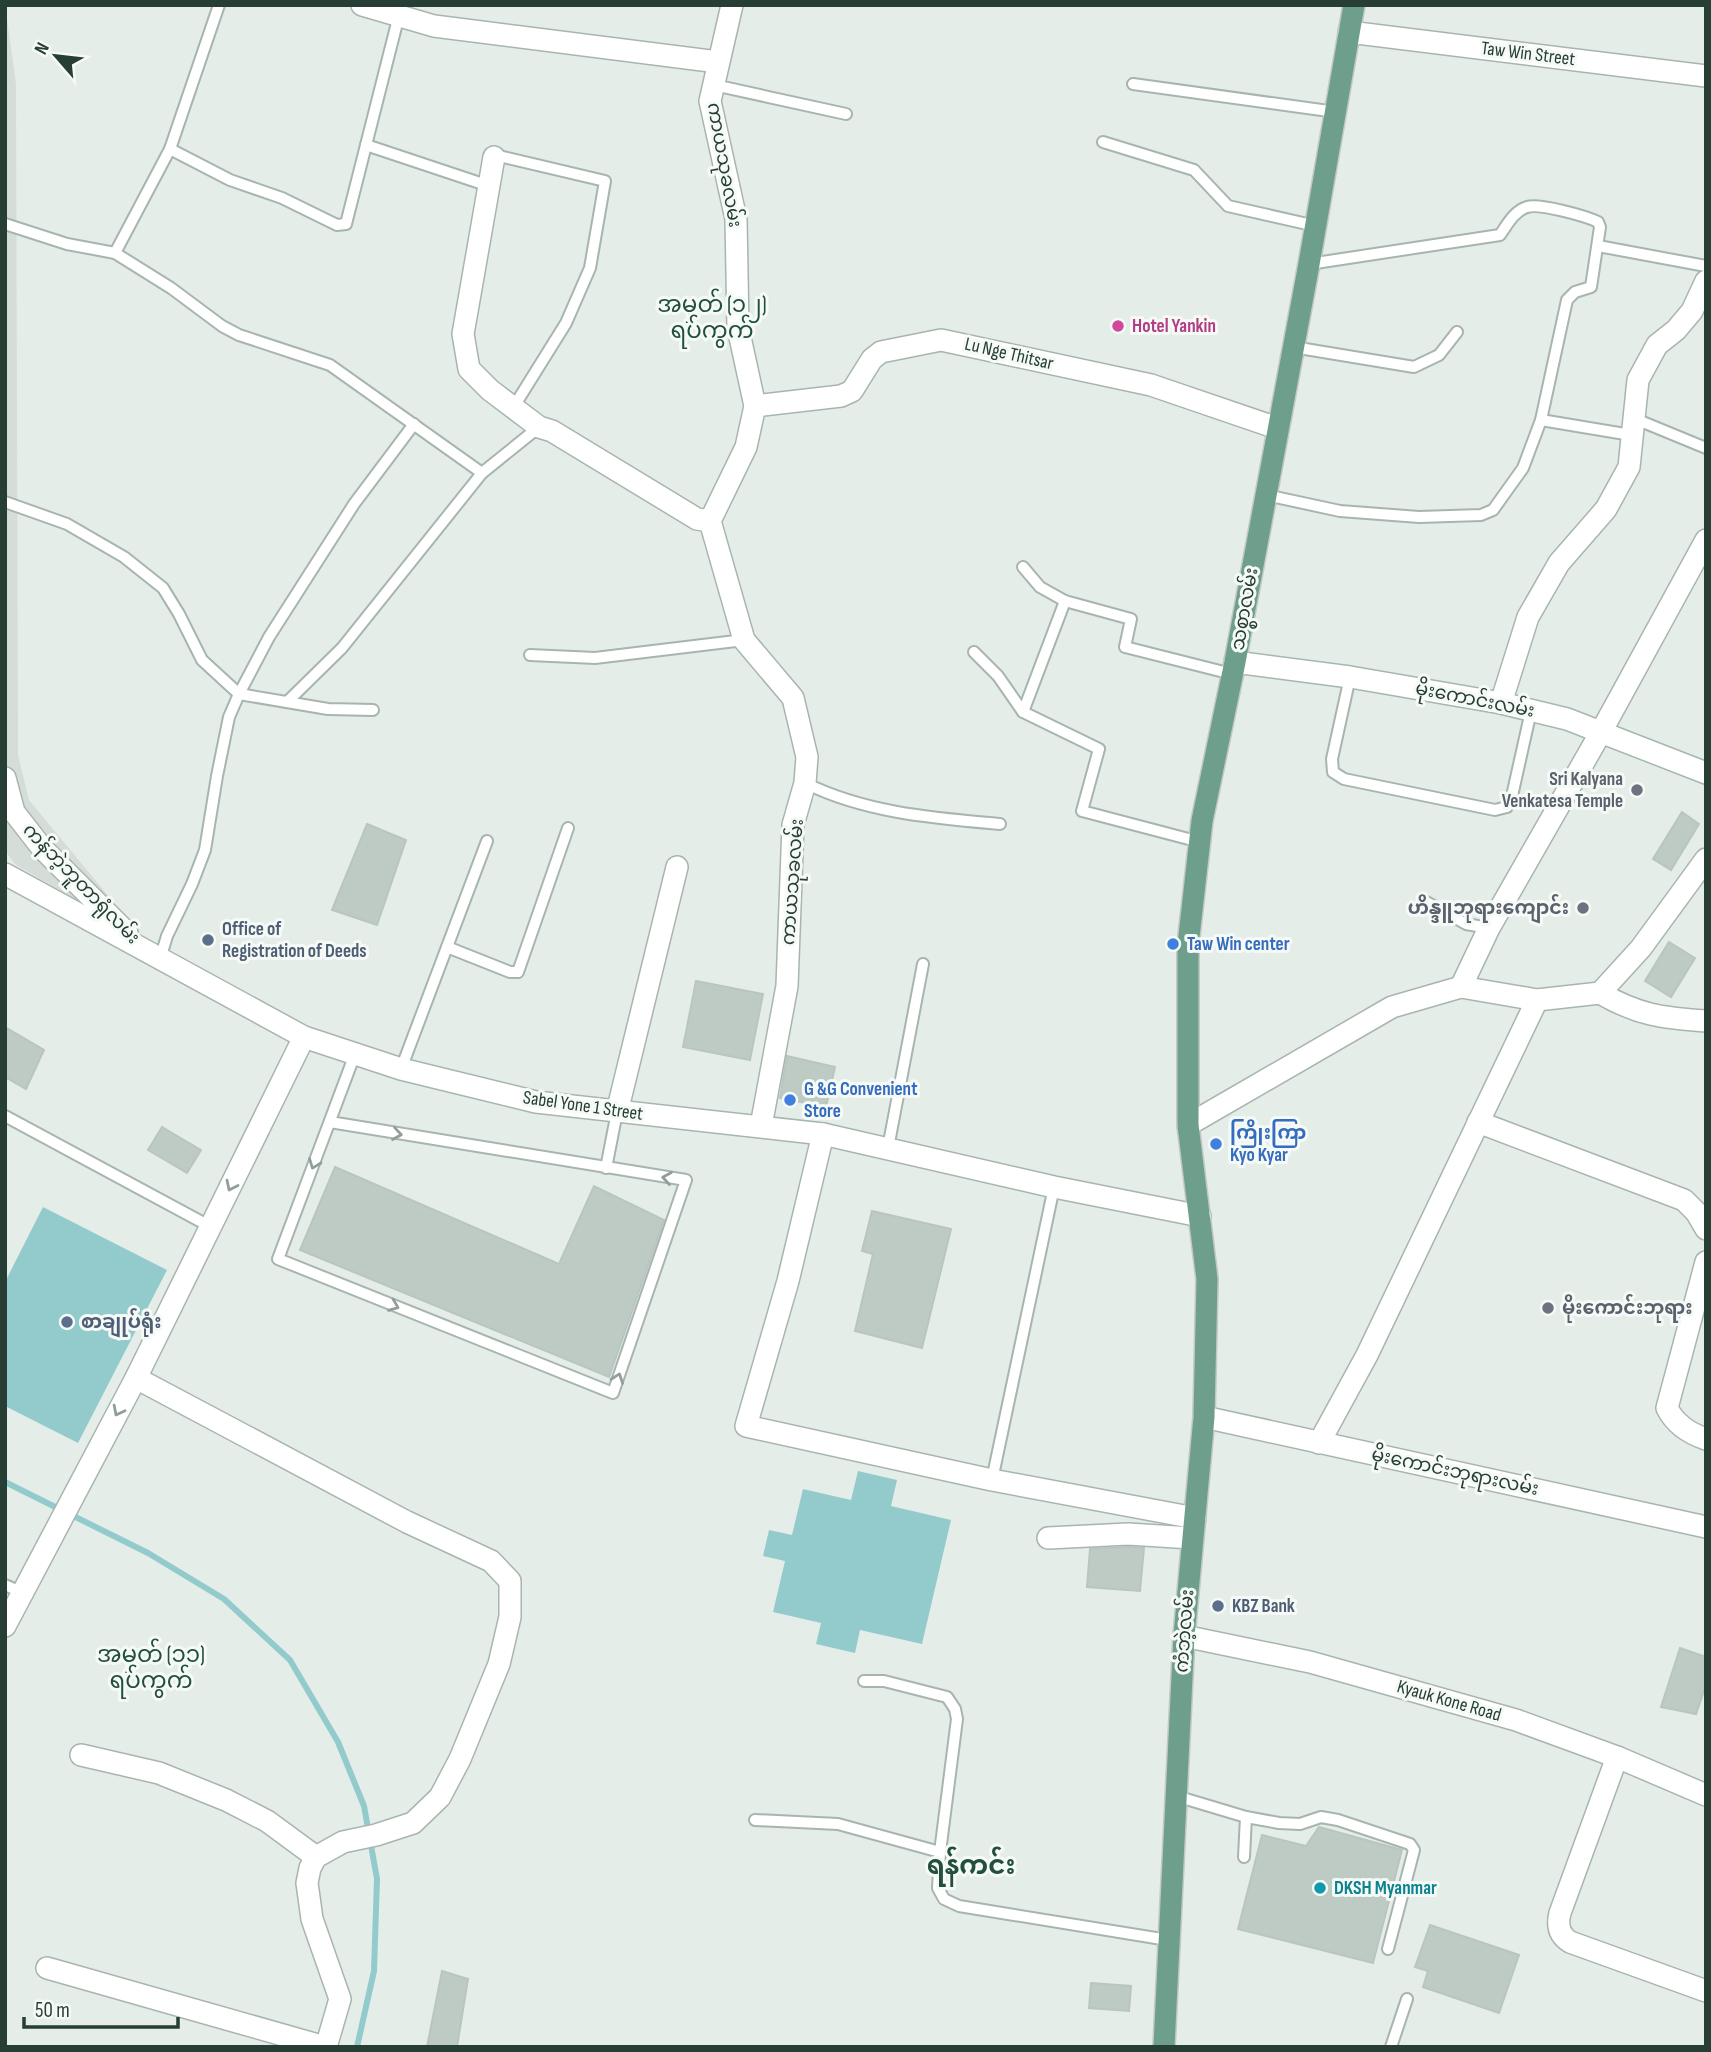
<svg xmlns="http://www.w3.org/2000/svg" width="1711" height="2052" viewBox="0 0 1711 2052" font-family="'Sofia Sans Condensed','Noto Sans Myanmar',sans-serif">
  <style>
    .built { fill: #d4ddd8 }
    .water { fill: #93cbcd }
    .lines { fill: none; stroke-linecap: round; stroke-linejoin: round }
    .stream { stroke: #93cbcd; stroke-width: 6 }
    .building { fill: #becbc4; stroke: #b8c6bf; stroke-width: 2 }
    .service-casing { stroke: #a8b5af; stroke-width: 14 }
    .minor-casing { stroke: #a8b5af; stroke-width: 24 }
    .secondary-casing { stroke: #a5b8af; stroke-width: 24 }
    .primary-casing { stroke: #c2c9c6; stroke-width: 24 }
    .service { stroke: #fff; stroke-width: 10 }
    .minor { stroke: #fff; stroke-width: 21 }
    .secondary { stroke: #fff; stroke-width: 21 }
    .primary { stroke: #6e9f8c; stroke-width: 21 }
    .oneway { stroke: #929e9a }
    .hotel-dot { fill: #d1479c; stroke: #f6faf7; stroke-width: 2.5 }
    .worship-dot { fill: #6b7280; stroke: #f6faf7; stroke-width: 2.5 }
    .service-dot { fill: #5c6f8a; stroke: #f6faf7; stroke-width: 2.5 }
    .shop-dot { fill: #3f7fe0; stroke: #f6faf7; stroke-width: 2.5 }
    .culture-dot { fill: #0f9aa8; stroke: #f6faf7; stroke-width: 2.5 }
    .labels { text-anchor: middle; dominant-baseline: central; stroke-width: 6; stroke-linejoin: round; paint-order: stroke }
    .street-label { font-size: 19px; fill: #263e34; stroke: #f6faf7 }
    .hotel-label { font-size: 19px; font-weight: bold; fill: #b23c85; stroke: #f6faf7; text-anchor: start }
    .worship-label { font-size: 19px; font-weight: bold; fill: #5b616d; stroke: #f6faf7; text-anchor: end }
    .service-label { font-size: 19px; font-weight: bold; fill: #4e5e75; stroke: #f6faf7; text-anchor: start }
    .shop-label { font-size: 19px; font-weight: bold; fill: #366cbe; stroke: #f6faf7; text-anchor: start }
    .culture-label { font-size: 19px; font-weight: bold; fill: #0d838f; stroke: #f6faf7; text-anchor: start }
    .quarter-label { font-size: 23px; fill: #234f3f; stroke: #f6faf7 }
    .district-label { font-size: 26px; font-weight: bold; fill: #234f3f; stroke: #f6faf7 }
  </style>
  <rect width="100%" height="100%" fill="#e5ede9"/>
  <path class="built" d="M5 5 16 84 18 755 29 800 143 938 16 865 5 851Z"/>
  <g class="water">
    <path d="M43 1207 167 1270 78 1443 5 1406V1282Z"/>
    <path d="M858 1471 897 1480 891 1506 951 1520 922 1644 860 1630 855 1653 816 1644 821 1623 773 1612 785 1561 763 1556 769 1530 792 1535 803 1489 851 1500Z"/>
  </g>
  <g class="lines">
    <path class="stream" d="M5 1482 148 1553 224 1599 290 1660 338 1742 364 1806 377 1879 374 1971 357 2047"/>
  </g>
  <g class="building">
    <path d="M1682 812 1699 824 1671 870 1653 859Z"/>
    <path d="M367 824 406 840 377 925 332 910Z"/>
    <path d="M1669 942 1695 958 1671 997 1645 981Z"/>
    <path d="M696 981 763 994 750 1060 683 1047Z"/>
    <path d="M5 1027 44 1050 26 1089 5 1077Z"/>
    <path d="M787 1056 835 1067 826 1107 780 1098Z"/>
    <path d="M162 1127 201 1150 187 1173 148 1150Z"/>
    <path d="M335 1167 559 1264 594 1186 664 1220 609 1377 300 1250Z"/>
    <path d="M872 1211 951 1229 922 1348 855 1331 873 1254 862 1251Z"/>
    <path d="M1128 1547 1144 1548 1140 1591 1087 1587 1090 1549Z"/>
    <path d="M1680 1648 1706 1657V1685L1696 1714 1661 1707Z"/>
    <path d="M1319 1827 1402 1850 1373 1963 1238 1929 1262 1835 1306 1846Z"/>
    <path d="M1430 1925 1519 1955 1499 2013 1423 1987 1428 1971 1415 1967Z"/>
    <path d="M442 1971 468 1979 457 2047H427Z"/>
    <path d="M1091 1983 1131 1986 1129 2011 1089 2008Z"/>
  </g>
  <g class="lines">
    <g class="service-casing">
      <g id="service">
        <path d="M1133 84 1336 112"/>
        <path d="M714 85 846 114"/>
        <path d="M1103 142 1194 170 1228 206 1316 226"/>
        <path d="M366 145 489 186"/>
        <path d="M170 149 230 180 282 198 337 225 346 224 399 15"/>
        <path d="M494 157 499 156 605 181 590 268 566 323 513 408"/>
        <path d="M5 224 67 244 115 253 171 288 222 326 239 335 330 365 482 473"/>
        <path d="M1598 246 1706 266"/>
        <path d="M115 253 170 149 219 5"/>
        <path d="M1293 347 1414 367 1439 355 1457 332"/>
        <path d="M1633 418 1706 448"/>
        <path d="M1541 420 1631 435"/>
        <path d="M1266 495 1340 511 1419 517 1481 515 1493 510 1523 468 1541 420 1567 300 1575 292 1591 287 1600 227 1598 222C1586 216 1539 203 1527 207 1514 211 1507 225 1500 235L1309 264"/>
        <path d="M5 502 67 524 124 557 163 588 179 614 202 660 239 694 328 709 373 710"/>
        <path d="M1023 567 1040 587 1065 601 1131 619 1125 647 1232 674"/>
        <path d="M974 652 998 676 1023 712 1099 749 1082 811 1200 842"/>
        <path d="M530 655 595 658 744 640"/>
        <path d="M1350 677 1332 759 1333 772 1344 779 1495 810 1507 807 1512 796 1531 711"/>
        <path d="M287 702 342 648 482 473 539 427"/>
        <path d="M1023 712 1065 601"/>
        <path d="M805 783C866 813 933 818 1000 824"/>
        <path d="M1423 900 1466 924 1489 928"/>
        <path d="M447 947 510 972H518L568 828"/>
        <path d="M160 959 167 936 192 884 205 850 217 776 229 717 239 694 269 637 354 504 414 424"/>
        <path d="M401 1069 487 841"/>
        <path d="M5 1116 211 1227"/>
        <path d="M330 1122 686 1180 613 1393 278 1259 355 1054"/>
        <path d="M888 1148 923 964"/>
        <path d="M606 1168 617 1112"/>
        <path d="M992 1480 1054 1187"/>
        <path d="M5 1585 23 1593"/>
        <path d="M864 1681H884L947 1697 955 1709 957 1719 940 1852 938 1888 944 1899 959 1906 1168 1940"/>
        <path d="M1176 1796 1246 1817 1279 1823 1300 1824 1321 1817 1338 1820 1410 1844 1414 1850 1388 1949"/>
        <path d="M755 1820 838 1824 940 1852"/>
        <path d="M1244 1857 1246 1817"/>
        <path d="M1391 2047 1407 1999"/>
      </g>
    </g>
    <g class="minor-casing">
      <g id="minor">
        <path d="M362 5 434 26 718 62"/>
        <path d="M732 5 710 101 736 219 738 328 755 406 746 447 710 521 744 640 793 698 807 757 805 783 793 825 787 986 761 1126"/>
        <path d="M1349 32 1706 76"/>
        <path d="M494 157 463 334 469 369 490 390 539 427 552 431 697 519 710 521"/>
        <path d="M755 406 841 396 852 391 872 359 881 352 941 340 1151 385 1277 428"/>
        <path d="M1501 703 1528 617 1559 563 1606 509 1629 467 1638 380 1657 345 1676 330 1692 311 1706 281"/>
        <path d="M5 778 14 812 42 848 127 933"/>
        <path d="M5 874 304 1037 401 1069 536 1102 823 1134 1054 1187 1200 1216"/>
        <path d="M1461 987 1489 928 1601 732 1706 540"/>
        <path d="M1600 993C1638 1015 1662 1018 1706 1021"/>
        <path d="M617 1112 677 867"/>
        <path d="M1478 1122 1684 1200 1696 1212 1706 1229"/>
        <path d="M1188 1125 1392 1007 1461 987 1537 1000 1600 993 1641 948 1706 859"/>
        <path d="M823 1134 788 1281 746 1426 992 1480 1195 1518"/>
        <path d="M1706 1262 1667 1408C1675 1424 1688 1433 1706 1439"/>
        <path d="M136 1378 407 1522 491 1561 510 1581V1617L499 1664 460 1759 440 1797 413 1823 376 1835 343 1842 316 1857 310 1868 307 1883 312 1919 340 1999 326 2047"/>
        <path d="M1204 1417 1706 1527"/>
        <path d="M1319 1443 1367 1355 1537 1000"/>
        <path d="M1048 1538 1128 1534 1192 1538"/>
        <path d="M5 1626 136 1378 304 1037"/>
        <path d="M1184 1636 1310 1662 1516 1720 1617 1757 1706 1795"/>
        <path d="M81 1755 159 1773 226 1800 267 1821 316 1857"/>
        <path d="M1617 1757 1560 1913C1557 1925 1559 1935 1570 1942L1706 1991"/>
        <path d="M47 1968 325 2047"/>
      </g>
    </g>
    <g class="secondary-casing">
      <path id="secondary" d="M1235 662 1350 677 1501 703 1567 719 1706 773"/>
    </g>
    <g class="primary-casing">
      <path id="primary" d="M1164 2047 1184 1636 1204 1417 1207 1279 1188 1125V945L1202 821 1235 662 1309 264 1354 5"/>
    </g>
    <use href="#service" class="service"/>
    <use href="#minor" class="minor"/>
    <use href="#secondary" class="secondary"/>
    <use href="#primary" class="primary"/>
  </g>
  <defs><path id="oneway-chevron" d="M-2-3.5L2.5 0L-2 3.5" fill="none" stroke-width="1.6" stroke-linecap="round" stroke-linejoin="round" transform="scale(1.75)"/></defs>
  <g class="oneway">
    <use href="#oneway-chevron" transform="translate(397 1134) rotate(9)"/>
    <use href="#oneway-chevron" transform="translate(314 1164) rotate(111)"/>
    <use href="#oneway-chevron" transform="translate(667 1178) rotate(-171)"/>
    <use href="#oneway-chevron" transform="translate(231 1186) rotate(116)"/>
    <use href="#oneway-chevron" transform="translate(394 1306) rotate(22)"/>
    <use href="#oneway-chevron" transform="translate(618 1378) rotate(-71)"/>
    <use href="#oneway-chevron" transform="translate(118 1411) rotate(117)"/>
  </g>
  <circle class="hotel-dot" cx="1118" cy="326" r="7"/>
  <g class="worship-dot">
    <circle cx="1637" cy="790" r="7"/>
    <circle cx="1583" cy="908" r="7"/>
    <circle cx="1548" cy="1308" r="7"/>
  </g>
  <g class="service-dot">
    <circle cx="208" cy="940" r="7"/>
    <circle cx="67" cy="1322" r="7"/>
    <circle cx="1218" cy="1606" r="7"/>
  </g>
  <g class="shop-dot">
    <circle cx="1173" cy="944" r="7"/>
    <circle cx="790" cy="1100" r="7"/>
    <circle cx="1216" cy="1144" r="7"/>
  </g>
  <circle class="culture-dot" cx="1320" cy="1888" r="7"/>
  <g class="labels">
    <g class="street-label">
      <text transform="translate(1528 54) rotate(7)">Taw Win Street</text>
      <text transform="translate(724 165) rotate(80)">ကာယသုခလမ်း</text>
      <text transform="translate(1009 354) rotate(13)">Lu Nge Thitsar</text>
      <text transform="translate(1245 609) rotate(-80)">သစ္စာလမ်း</text>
      <text transform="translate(1475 700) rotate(11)">မိုးကောင်းလမ်း</text>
      <text transform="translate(793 882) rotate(-86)">ကာယသုခလမ်း</text>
      <text transform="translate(81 884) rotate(46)">ကန်ဘဲ့ဘူတာရုံလမ်း</text>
      <text transform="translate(583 1106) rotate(8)">Sabel Yone 1 Street</text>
      <text transform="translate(1455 1472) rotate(12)">မိုးကောင်းဘုရားလမ်း</text>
      <text transform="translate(1185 1631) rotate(-86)">ကံဘဲ့လမ်း</text>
      <text transform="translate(1449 1701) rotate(16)">Kyauk Kone Road</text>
    </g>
    <g class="hotel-label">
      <text x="1132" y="326">Hotel Yankin</text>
    </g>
    <g class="worship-label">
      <text x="1623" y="779">Sri Kalyana<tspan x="1623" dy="22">Venkatesa Temple</tspan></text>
      <text x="1569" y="908">ဟိန္ဒူဘုရားကျောင်း</text>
      <text x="1562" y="1308" text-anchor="start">မိုးကောင်းဘုရား</text>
    </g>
    <g class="service-label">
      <text x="222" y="929">Office of<tspan x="222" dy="22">Registration of Deeds</tspan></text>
      <text x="81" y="1322">စာချုပ်ရုံး</text>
      <text x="1232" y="1606">KBZ Bank</text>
    </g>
    <g class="shop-label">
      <text x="1187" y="944">Taw Win center</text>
      <text x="804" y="1089">G &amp;G Convenient<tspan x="804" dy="22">Store</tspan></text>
      <text x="1230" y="1133">ကြိုးကြာ<tspan x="1230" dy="22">Kyo Kyar</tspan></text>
    </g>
    <g class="culture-label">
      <text x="1334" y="1888">DKSH Myanmar</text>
    </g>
    <g class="quarter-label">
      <text x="712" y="305">အမှတ် (၁၂)<tspan x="712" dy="26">ရပ်ကွက်</tspan></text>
      <text x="151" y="1655">အမှတ် (၁၁)<tspan x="151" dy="26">ရပ်ကွက်</tspan></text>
    </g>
    <g class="district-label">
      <text x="971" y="1866">ရန်ကင်း</text>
    </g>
  </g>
  <rect width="1711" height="2052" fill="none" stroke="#263e34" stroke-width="14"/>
  <g transform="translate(56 56) rotate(298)" stroke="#f6faf7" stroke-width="5" paint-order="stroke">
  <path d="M0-5L12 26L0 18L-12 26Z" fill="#263e34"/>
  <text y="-10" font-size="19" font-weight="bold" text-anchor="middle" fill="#263e34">N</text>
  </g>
  <path d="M24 2017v10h154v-10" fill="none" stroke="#263e34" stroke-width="3.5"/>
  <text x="35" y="2017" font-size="21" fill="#263e34" stroke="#f6faf7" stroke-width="5" paint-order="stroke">50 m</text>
</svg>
